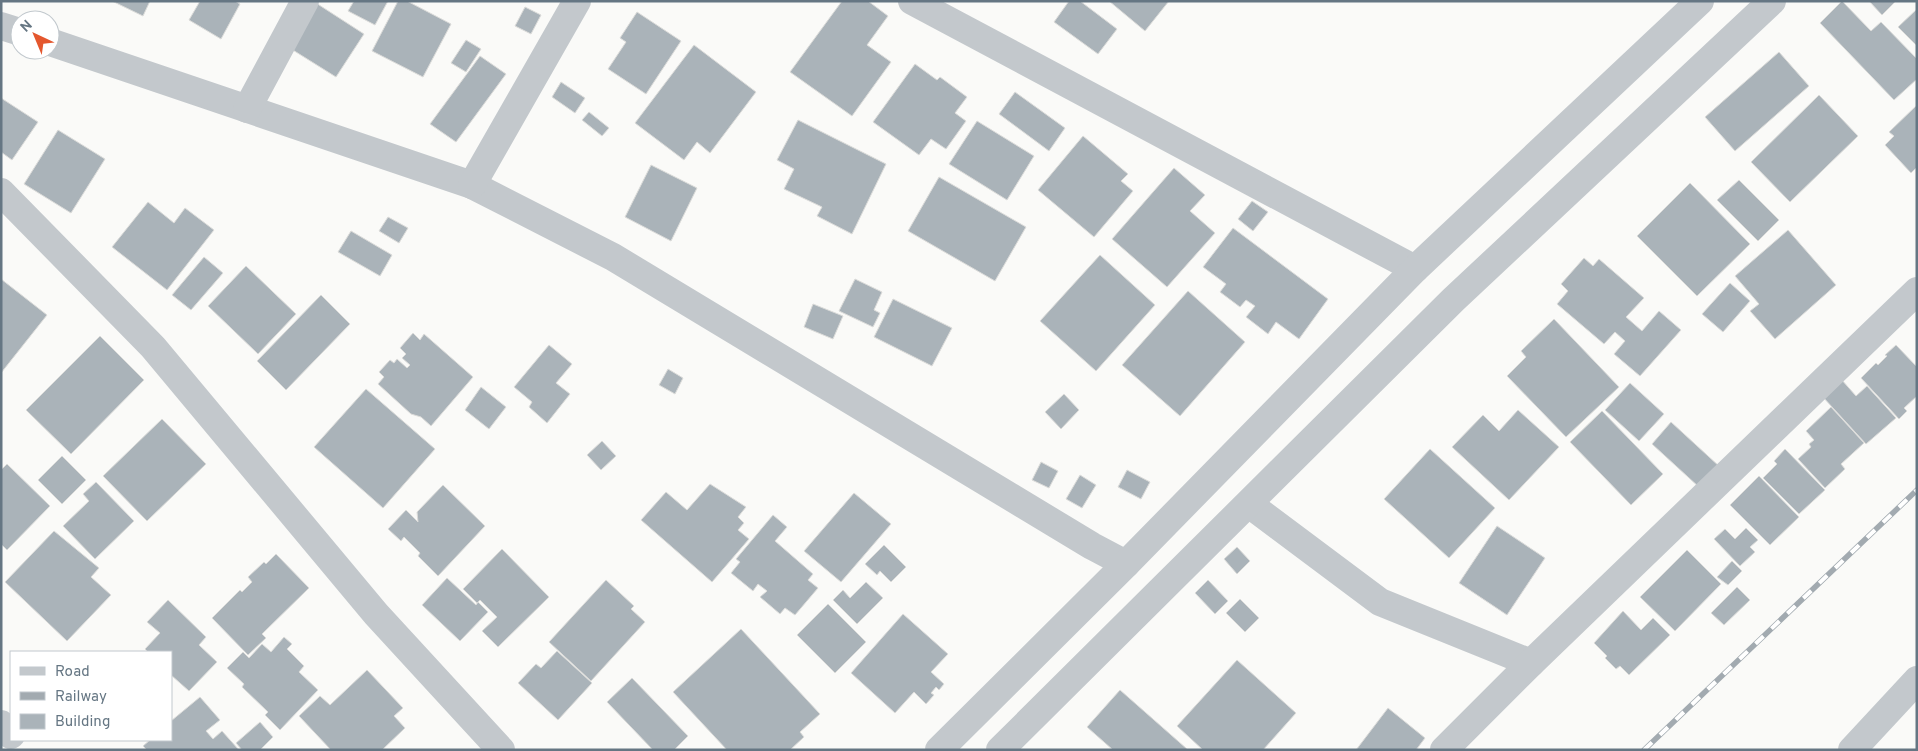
<svg xmlns="http://www.w3.org/2000/svg" width="1918" height="751" viewBox="0 0 1918 751" font-family="Overpass,sans-serif">
  <style>
    .building { fill: #aab3b9; stroke: #dcdcda }
    .lines { fill: none; stroke-linecap: round; stroke-linejoin: round }
    .minor { stroke: #c3c8cc; stroke-width: 28 }
    .rail-casing { stroke: #a2aab0; stroke-width: 5.5 }
    .rail { stroke: #fff; stroke-width: 4; stroke-dasharray: 11; stroke-linecap: butt }
  </style>
  <rect width="100%" height="100%" fill="#fafaf8"/>
  <g class="building">
    <path d="M112 1H150L143 16Z"/>
    <path d="M200 1H235L240 4 221 39 189 20Z"/>
    <path d="M354 1H388L375 25 348 11Z"/>
    <path d="M398 1H407L451 24 423 77 372 51Z"/>
    <path d="M842 1H868L888 16 867 45 891 62 852 116 790 72Z"/>
    <path d="M1069 1H1080L1117 29 1098 54 1054 22Z"/>
    <path d="M1109 1H1169L1145 31Z"/>
    <path d="M1842 1 1871 31 1881 22 1917 59V79L1894 100 1820 23Z"/>
    <path d="M1869 1H1896L1882 15Z"/>
    <path d="M316 3 364 34 336 77 288 47Z"/>
    <path d="M525 7 541 15 531 34 515 26Z"/>
    <path d="M1917 9V46L1898 27Z"/>
    <path d="M637 12 681 41 646 94 608 69 626 42 620 38Z"/>
    <path d="M466 40 481 49 466 72 451 63Z"/>
    <path d="M694 45 756 92 710 153 697 142 684 160 635 123Z"/>
    <path d="M1779 52 1809 86 1735 151 1705 117Z"/>
    <path d="M480 56 506 74 456 142 430 124Z"/>
    <path d="M915 64 937 80 940 77 967 97 955 113 966 121 946 149 931 139 919 155 873 122Z"/>
    <path d="M561 82 585 98 575 113 552 97Z"/>
    <path d="M1015 92 1065 128 1049 151 999 114Z"/>
    <path d="M1819 95 1858 136 1790 202 1751 162Z"/>
    <path d="M1 98 38 122 12 160 1 152Z"/>
    <path d="M1917 105V167L1911 173 1885 145 1894 136 1889 132Z"/>
    <path d="M589 112 609 128 602 136 582 120Z"/>
    <path d="M798 120 886 164 852 234 817 216 822 207 784 189 794 169 777 160Z"/>
    <path d="M977 121 1034 156 1007 200 949 164Z"/>
    <path d="M58 130 105 159 71 213 24 184Z"/>
    <path d="M1083 136 1128 174 1121 181 1133 191 1094 237 1038 190Z"/>
    <path d="M651 165 697 188 671 241 625 217Z"/>
    <path d="M1174 168 1205 195 1190 211 1215 233 1167 287 1112 239Z"/>
    <path d="M939 177 1026 227 995 281 908 231Z"/>
    <path d="M1739 180 1779 220 1758 241 1717 200Z"/>
    <path d="M1690 183 1750 244 1697 296 1637 236Z"/>
    <path d="M1252 201 1268 212 1253 231 1238 219Z"/>
    <path d="M148 202 174 223 185 208 214 230 167 290 112 247Z"/>
    <path d="M388 217 408 228 399 243 379 231Z"/>
    <path d="M1233 228 1328 299 1299 339 1276 322 1268 334 1246 317 1255 306 1246 300 1240 307 1220 292 1226 284 1203 267Z"/>
    <path d="M1788 230 1836 285 1775 339 1750 311 1759 304 1735 276Z"/>
    <path d="M351 231 392 255 380 276 338 252Z"/>
    <path d="M1100 255 1155 305 1096 371 1040 321Z"/>
    <path d="M204 257 223 273 191 310 172 295Z"/>
    <path d="M1584 258 1593 266 1599 259 1644 298 1626 317 1642 331 1659 311 1681 330 1640 376 1614 354 1625 341 1615 332 1604 344 1557 304 1568 291 1561 284Z"/>
    <path d="M246 266 296 314 258 354 208 306Z"/>
    <path d="M1 279 47 315 1 373Z"/>
    <path d="M855 279 882 292 874 310 880 313 873 327 839 311Z"/>
    <path d="M1730 283 1750 301 1723 332 1702 314Z"/>
    <path d="M1188 291 1245 342 1180 416 1122 365Z"/>
    <path d="M321 295 350 324 286 390 257 361Z"/>
    <path d="M893 299 952 328 932 366 874 337Z"/>
    <path d="M813 304 843 316 833 339 804 327Z"/>
    <path d="M1554 319 1619 387 1566 437 1507 376 1526 357 1521 351Z"/>
    <path d="M413 333 420 340 424 334 473 377 431 426 421 417 411 414 378 384 384 377 379 372 390 360 394 363 397 359 407 368 410 365 402 358 406 354 400 348Z"/>
    <path d="M100 336 144 380 71 454 26 410Z"/>
    <path d="M549 345 572 364 556 383 570 394 547 423 529 407 532 402 514 387Z"/>
    <path d="M1896 345 1917 367V396L1904 408 1907 411 1899 419 1861 378 1876 363 1878 365 1887 356 1885 355Z"/>
    <path d="M668 369 683 378 675 394 659 385Z"/>
    <path d="M1841 379 1856 396 1867 386 1896 418 1866 444 1822 396Z"/>
    <path d="M1630 383 1664 414 1639 441 1605 410Z"/>
    <path d="M481 387 506 407 489 429 465 410Z"/>
    <path d="M366 389 435 449 383 508 314 447Z"/>
    <path d="M1064 394 1079 410 1061 429 1045 412Z"/>
    <path d="M1831 407 1864 443 1841 464 1845 469 1825 488 1798 459 1811 447 1809 444 1814 440 1806 431Z"/>
    <path d="M1518 410 1559 447 1509 500 1452 447 1483 415 1499 431Z"/>
    <path d="M1602 411 1663 474 1631 505 1570 442Z"/>
    <path d="M162 419 206 464 147 521 103 476Z"/>
    <path d="M1671 422 1720 467 1700 488 1652 444Z"/>
    <path d="M602 441 616 456 601 470 587 455Z"/>
    <path d="M1430 449 1495 508 1449 558 1384 499Z"/>
    <path d="M1785 449 1825 490 1799 514 1763 478 1777 464 1774 461Z"/>
    <path d="M62 456 86 480 62 504 38 480Z"/>
    <path d="M1041 462 1058 471 1049 488 1032 480Z"/>
    <path d="M7 464 50 506 7 550 1 544V470Z"/>
    <path d="M1127 470 1150 482 1141 499 1118 487Z"/>
    <path d="M1080 475 1096 485 1082 508 1066 499Z"/>
    <path d="M1759 476 1799 517 1770 545 1730 505Z"/>
    <path d="M96 482 134 521 95 559 63 526 89 501 83 494Z"/>
    <path d="M710 484 746 507 738 517 744 523 738 530 749 539 712 582 641 520 666 492 687 510Z"/>
    <path d="M443 485 485 526 438 576 418 556 420 553 404 537 401 541 388 529 406 510 418 522 417 512Z"/>
    <path d="M854 493 891 524 841 582 804 551Z"/>
    <path d="M773 515 787 527 775 541 813 574 808 580 818 588 795 615 785 608 780 614 760 597 767 591 758 584 753 591 731 573 740 562 736 559Z"/>
    <path d="M1497 526 1545 558 1507 615 1459 583Z"/>
    <path d="M1746 528 1758 540 1750 547 1755 552 1740 566 1714 539 1725 529 1735 539Z"/>
    <path d="M54 531 99 568 91 577 111 595 67 641 5 582Z"/>
    <path d="M884 545 906 567 891 582 880 571 877 575 865 564Z"/>
    <path d="M1237 547 1250 561 1237 574 1224 559Z"/>
    <path d="M502 549 549 597 498 647 482 631 497 617 480 600 477 603 463 589Z"/>
    <path d="M1687 550 1721 584 1675 631 1640 597Z"/>
    <path d="M276 554 309 588 262 634 266 638 248 655 212 618 240 590 242 592 252 582 248 577 264 562 266 564Z"/>
    <path d="M1732 561 1742 571 1728 585 1717 577Z"/>
    <path d="M447 578 476 605 478 602 488 612 460 641 422 605Z"/>
    <path d="M606 580 634 606 631 609 645 622 591 681 549 642Z"/>
    <path d="M1208 580 1228 601 1215 614 1195 593Z"/>
    <path d="M866 582 883 598 857 624 833 600 843 590 850 598Z"/>
    <path d="M1737 587 1750 600 1724 625 1711 613Z"/>
    <path d="M1240 599 1259 618 1245 632 1226 613Z"/>
    <path d="M168 600 206 637 199 645 217 662 189 691 171 675V652H148L145 649 160 633 147 622Z"/>
    <path d="M828 604 866 642 835 673 797 635Z"/>
    <path d="M1623 611 1641 630 1653 618 1670 635 1629 675 1620 666 1616 669 1605 658 1607 656 1594 643Z"/>
    <path d="M903 614 948 654 931 672 944 684 939 690 936 687 931 693 934 695 926 704 914 692 895 713 851 673Z"/>
    <path d="M741 629 820 714 800 732 804 737 790 750H727L673 692Z"/>
    <path d="M284 637 292 644 287 649 304 666 299 672 318 690 280 730 265 715 268 712 242 687 244 684 227 668 243 652 249 658 262 644 271 652Z"/>
    <path d="M557 651 592 683 558 720 518 683 536 664 541 668Z"/>
    <path d="M1237 660 1296 713 1263 750H1203L1177 726Z"/>
    <path d="M367 670 403 708 394 716 405 728 382 750H331L299 716 320 696 330 705Z"/>
    <path d="M632 678 688 736 674 750H653L607 702Z"/>
    <path d="M1120 690 1187 749 1186 750H1113L1087 727Z"/>
    <path d="M200 697 220 720 206 731 213 739 222 731 239 750H147L143 746 150 740H171V721Z"/>
    <path d="M1388 708 1425 738 1416 750H1356Z"/>
    <path d="M260 722 273 737 260 750H242L236 743Z"/>
  </g>
  <g class="lines">
    <g class="minor">
      <path d="M912 1 1415 269"/>
      <path d="M1 26 20 32"/>
      <path d="M50 42 472 185 613 257 1092 546 1126 564"/>
      <path d="M247 109 305 1"/>
      <path d="M472 185 577 1"/>
      <path d="M1 192 153 347 376 614 501 750"/>
      <path d="M1249 504 1380 602 1531 663"/>
      <path d="M1 724 11 735"/>
      <path d="M939 750 1126 564 1415 269 1700 1"/>
      <path d="M1000 750 1453 300 1772 1"/>
      <path d="M1444 750 1531 663 1917 291"/>
      <path d="M1852 750 1917 680"/>
    </g>
    <g class="rail-casing">
      <path id="rail" d="M1644 750 1917 490"/>
    </g>
    <use href="#rail" class="rail"/>
  </g>
  <rect width="1918" height="751" fill="none" stroke="#657683" stroke-width="5"/>
  <rect x="10" y="651" width="162" height="90" fill="#ffffff" stroke="#c1c8cd"/>
  <rect x="20" y="667" width="25" height="8" fill="#c3c8cc" stroke="#c1c8cd"/>
  <text x="55" y="676" font-size="15" fill="#657683">Road</text>
  <rect x="20" y="692" width="25" height="8" fill="#a2aab0" stroke="#c1c8cd"/>
  <text x="55" y="701" font-size="15" fill="#657683">Railway</text>
  <rect x="20" y="714" width="25" height="15" fill="#aab3b9" stroke="#c1c8cd"/>
  <text x="55" y="726" font-size="15" fill="#657683">Building</text>
  <g transform="translate(35 35) rotate(316)"><circle r="24" fill="#ffffff" stroke="#c1c8cd"/>
  <path d="M0-4L9 19L0 12L-9 19Z" fill="#e4572e"/>
  <text y="-8" font-size="14" font-weight="bold" text-anchor="middle" fill="#657683">N</text>
  </g>
</svg>
